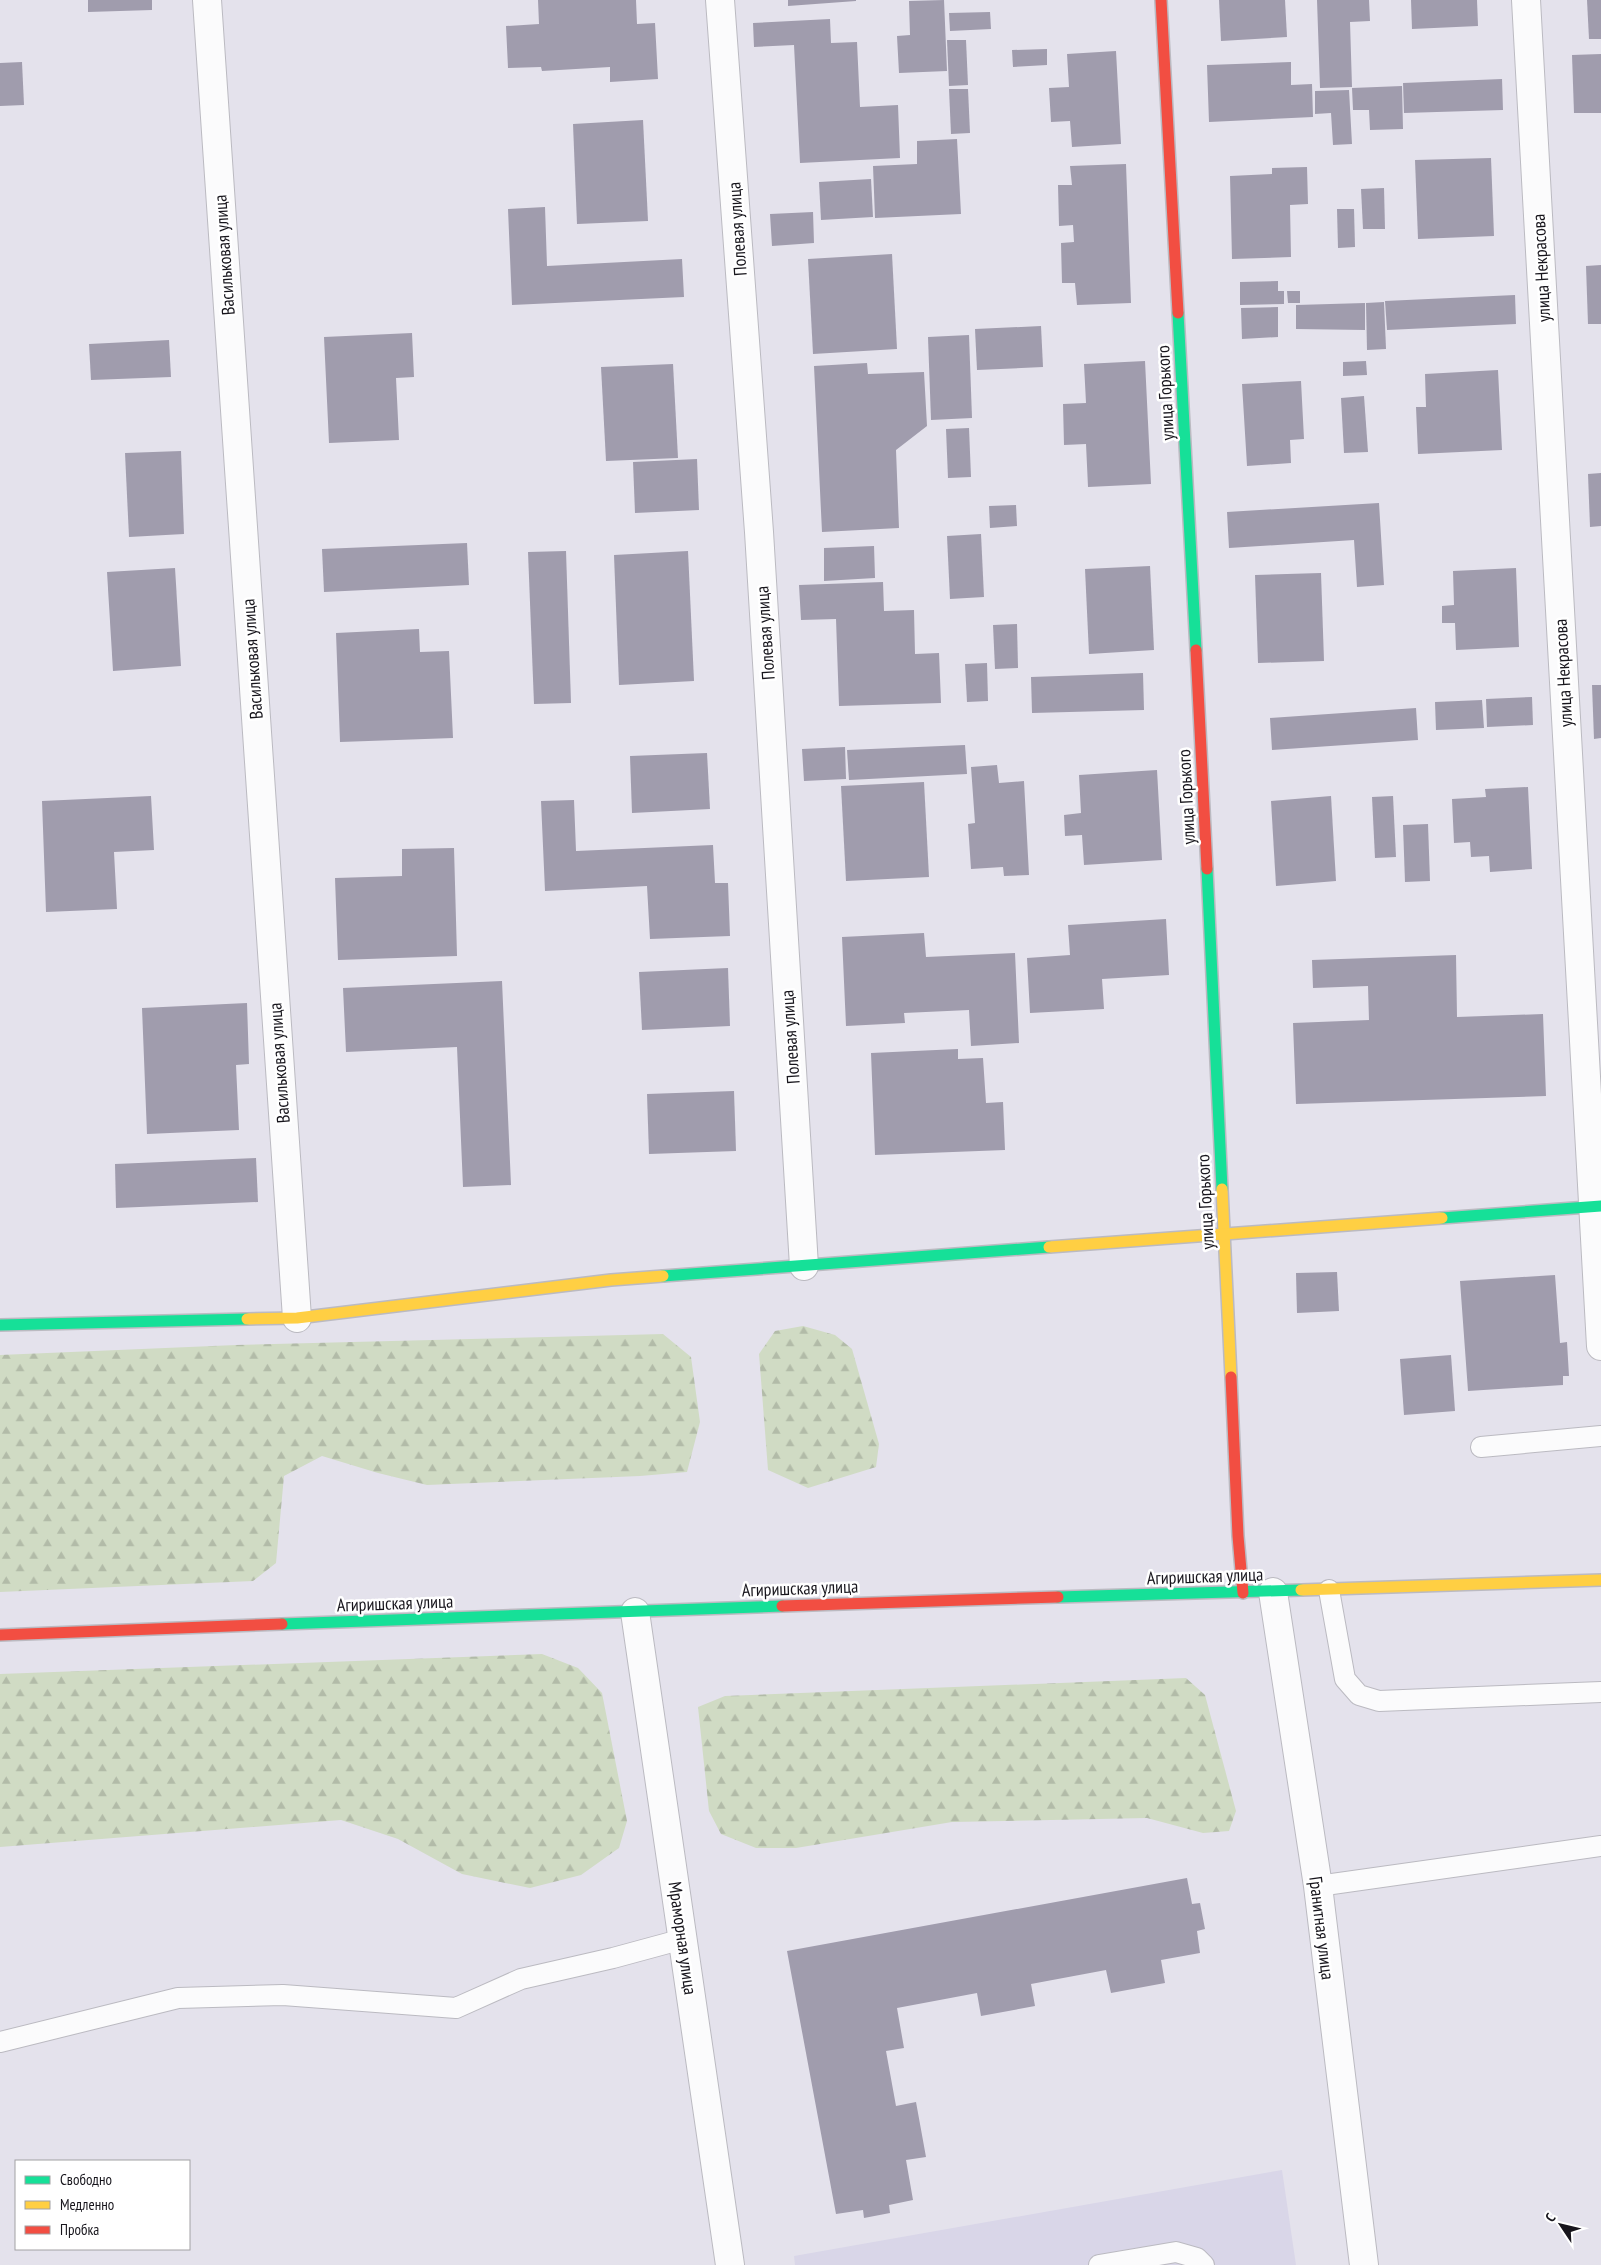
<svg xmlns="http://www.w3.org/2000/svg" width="1601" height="2265" viewBox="0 0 1601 2265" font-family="'PT Sans Narrow',sans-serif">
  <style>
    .built { fill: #d9d6e8 }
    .forest { fill: url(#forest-firs) }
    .building { fill: #a09cad }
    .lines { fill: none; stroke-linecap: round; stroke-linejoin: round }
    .lane-casing { stroke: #bbbac1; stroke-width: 22 }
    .street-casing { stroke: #bbbac1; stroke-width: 30 }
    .fast-casing { stroke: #bbbac1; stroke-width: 14 }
    .slow-casing { stroke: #bbbac1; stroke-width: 14 }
    .jam-casing { stroke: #bbbac1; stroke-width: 14 }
    .lane { stroke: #fbfbfc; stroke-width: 20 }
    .street { stroke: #fbfbfc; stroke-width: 28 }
    .fast { stroke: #16e098; stroke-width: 11 }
    .slow { stroke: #ffcf43; stroke-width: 11 }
    .jam { stroke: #f24e42; stroke-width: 11 }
    .labels { text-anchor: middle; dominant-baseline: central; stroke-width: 5; stroke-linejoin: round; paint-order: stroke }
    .street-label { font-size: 18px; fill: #17151c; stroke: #fff }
  </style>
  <defs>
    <pattern id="forest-firs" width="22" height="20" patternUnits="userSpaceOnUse" patternTransform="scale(1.25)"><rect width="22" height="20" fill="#d0dbc4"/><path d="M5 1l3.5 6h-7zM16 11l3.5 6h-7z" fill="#b2bba8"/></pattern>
  </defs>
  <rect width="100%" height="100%" fill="#e4e2ec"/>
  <path class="built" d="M1282 2170 1296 2265H795L794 2256Z"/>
  <g class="forest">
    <path d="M803 1326 835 1335 852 1349 879 1444 876 1467 808 1488 768 1470 759 1354 775 1331Z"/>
    <path d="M663 1334 691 1357 700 1422 687 1472 640 1476 427 1485 378 1473 322 1456 284 1476 276 1563 253 1581 0 1592V1355L236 1345Z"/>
    <path d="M542 1654 578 1668 602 1693 627 1821 619 1848 581 1875 530 1888 462 1874 398 1839 341 1820 0 1847V1674Z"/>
    <path d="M1186 1678 1205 1695 1236 1811 1229 1831 1203 1833 1147 1818 952 1822 796 1848H756L721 1834 709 1811 698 1707 725 1696Z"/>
  </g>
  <g class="building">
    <path d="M88 0H152V10L88 12Z"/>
    <path d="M538 0H636L637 24 655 23 658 79 610 82V67L542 71 541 67 508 68 506 26 539 24Z"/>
    <path d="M788 0H856V1L788 6Z"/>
    <path d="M944 0 947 71 899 73 897 36 910 35 909 1Z"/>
    <path d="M1219 0H1285L1287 37 1221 41Z"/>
    <path d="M1317 0H1369L1370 21 1350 22 1352 87 1320 88Z"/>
    <path d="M1411 0H1477L1478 26 1412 29Z"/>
    <path d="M1587 0H1601V39H1589Z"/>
    <path d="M990 12 991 29 950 31 949 13Z"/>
    <path d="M830 19 831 43 857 42 860 107 898 105 900 158 800 163 794 45 754 47 753 23Z"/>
    <path d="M947 40H966L968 85 949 86Z"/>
    <path d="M1047 49V65L1013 67 1012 50Z"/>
    <path d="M1116 51 1121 144 1072 147 1070 121 1051 122 1049 88 1069 87 1067 54Z"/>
    <path d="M1601 54V113H1574L1572 55Z"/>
    <path d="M22 62 24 105 0 106V63Z"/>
    <path d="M1291 62V85L1312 84 1313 117 1209 122 1207 65Z"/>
    <path d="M1502 79 1503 110 1404 113 1403 83Z"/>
    <path d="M1402 86 1403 129 1370 130 1369 110H1353L1352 88Z"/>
    <path d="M949 89H968L970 133 951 134Z"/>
    <path d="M1349 90 1352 144 1333 145 1331 113 1315 114V91Z"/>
    <path d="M643 120 648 221 577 224 573 124Z"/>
    <path d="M957 139 961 214 875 218 873 166 917 164V141Z"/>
    <path d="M1491 158 1494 236 1418 239 1415 160Z"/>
    <path d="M1126 164 1131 303 1077 305 1075 283H1062L1061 243 1074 242 1073 225 1059 226 1058 185H1072L1070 166Z"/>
    <path d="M1307 167 1308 204 1290 205 1291 257 1232 259 1230 176 1272 174V168Z"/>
    <path d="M871 179 873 217 821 220 819 182Z"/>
    <path d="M1384 188 1385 229H1363L1361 189Z"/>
    <path d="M545 207 547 266 682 259 684 297 512 305 508 209Z"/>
    <path d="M1337 209H1354L1355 247 1338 248Z"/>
    <path d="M813 212 814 243 772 246 770 214Z"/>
    <path d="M892 254 897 349 813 354 808 259Z"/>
    <path d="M1601 265V324H1588L1586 266Z"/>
    <path d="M1278 281V291H1284V304L1240 305V282Z"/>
    <path d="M1287 291H1300V303H1288Z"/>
    <path d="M1515 295 1516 324 1387 330 1385 301Z"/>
    <path d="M1384 302 1386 349 1367 350 1366 303Z"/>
    <path d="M1365 303V330L1296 329V305Z"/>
    <path d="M1278 307V337L1242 339 1241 308Z"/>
    <path d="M1041 326 1043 367 977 370 975 329Z"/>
    <path d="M412 333 414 377 396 378 399 440 329 443 324 337Z"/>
    <path d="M969 335 972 418 931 420 928 337Z"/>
    <path d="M169 340 171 377 91 380 89 344Z"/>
    <path d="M1145 361 1151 484 1088 487 1086 444 1064 445 1063 404 1086 403 1084 364Z"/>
    <path d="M1366 361 1367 375 1343 376V362Z"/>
    <path d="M867 363 868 374 924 372 927 426 896 450 899 528 822 532 814 366Z"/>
    <path d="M673 364 678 458 606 461 601 367Z"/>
    <path d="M1498 370 1502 450 1418 454 1416 407H1426L1425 374Z"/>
    <path d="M1301 381 1304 439 1290 440 1291 463 1247 466 1242 384Z"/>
    <path d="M1364 396 1368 452 1344 453 1341 398Z"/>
    <path d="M969 428 971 477 948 478 946 429Z"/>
    <path d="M181 451 184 534 129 537 125 453Z"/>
    <path d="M697 459 699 510 635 513 633 462Z"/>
    <path d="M1601 473V526L1590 527 1588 474Z"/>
    <path d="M1379 503 1384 585 1357 587 1354 540 1229 548 1227 512Z"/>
    <path d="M1016 505 1017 526 990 528 989 506Z"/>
    <path d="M981 534 984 597 950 599 947 536Z"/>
    <path d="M467 543 469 585 324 592 322 549Z"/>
    <path d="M874 546 875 578 824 581V548Z"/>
    <path d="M566 551 571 703 534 704 528 552Z"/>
    <path d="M688 551 694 681 619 685 614 555Z"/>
    <path d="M1150 566 1154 650 1089 654 1085 569Z"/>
    <path d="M175 568 181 666 113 671 107 572Z"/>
    <path d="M1516 568 1519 647 1456 650 1455 623H1442V606L1454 605 1453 571Z"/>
    <path d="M1321 573 1324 661 1258 663 1255 575Z"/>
    <path d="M883 582 884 611 914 610 915 654 939 653 941 703 839 706 836 619 801 620 799 585Z"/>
    <path d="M1017 624 1018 668 995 669 993 625Z"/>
    <path d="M419 629 420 652 449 651 453 738 340 742 336 633Z"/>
    <path d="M987 663 988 701 967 702 965 664Z"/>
    <path d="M1143 673 1144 710 1032 713 1031 677Z"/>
    <path d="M1592 685H1601V738L1594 739Z"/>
    <path d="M1532 697 1533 725 1487 727 1486 699Z"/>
    <path d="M1482 700 1484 728 1436 730 1435 702Z"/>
    <path d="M1416 708 1418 740 1272 750 1270 718Z"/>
    <path d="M965 745 967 774 849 780 847 750Z"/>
    <path d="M845 747 846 779 804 781 802 749Z"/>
    <path d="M707 753 710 809 632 813 630 756Z"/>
    <path d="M997 765 999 783 1024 781 1029 875 1004 876 1003 867 971 869 968 824 975 823 971 767Z"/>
    <path d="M1157 770 1162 860 1084 865 1082 835 1065 836 1064 815 1081 813 1079 775Z"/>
    <path d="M924 782 929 877 846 881 841 786Z"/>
    <path d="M1528 787 1532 869 1490 872 1489 856 1471 857 1470 842 1454 843 1452 799 1486 797 1485 789Z"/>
    <path d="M151 796 154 850 114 852 117 909 46 912 42 801Z"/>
    <path d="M1331 796 1336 881 1276 886 1271 801Z"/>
    <path d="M1393 796 1396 857 1375 858 1372 797Z"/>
    <path d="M574 800 576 851 713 845 715 883H728L730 936 650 939 647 886 545 891 541 801Z"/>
    <path d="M1428 824 1430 881 1405 882 1403 825Z"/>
    <path d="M454 848 457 956 338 960 335 878 402 876V849Z"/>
    <path d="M1166 919 1169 975 1102 979 1104 1009 1030 1013 1027 958 1070 955 1068 925Z"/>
    <path d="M924 933 926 957 1015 953 1019 1043 971 1046 969 1010 904 1013 905 1023 846 1026 842 937Z"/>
    <path d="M1456 955 1457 1017 1543 1014 1546 1096 1296 1104 1293 1023 1369 1020 1368 986 1313 988 1312 960Z"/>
    <path d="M728 968 730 1026 642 1030 639 972Z"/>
    <path d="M502 981 511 1185 463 1187 457 1047 346 1052 343 988Z"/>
    <path d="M247 1003 249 1064 236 1065 239 1130 147 1134 142 1008Z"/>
    <path d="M958 1049V1059L983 1058 986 1103 1003 1102 1005 1150 875 1155 871 1053Z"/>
    <path d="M734 1091 736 1151 649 1154 647 1094Z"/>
    <path d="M256 1158 258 1202 116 1208 115 1164Z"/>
    <path d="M1337 1272 1339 1311 1297 1313 1296 1273Z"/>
    <path d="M1555 1275 1560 1343 1567 1342 1569 1376H1563V1385L1468 1391 1460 1281Z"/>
    <path d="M1451 1355 1455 1411 1404 1415 1400 1359Z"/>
    <path d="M1187 1878 1192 1904 1200 1903 1205 1929 1197 1931 1200 1953 1161 1960 1165 1983 1111 1993 1106 1970 1031 1984 1035 2006 981 2016 977 1993 897 2008 904 2048 886 2051 896 2106 916 2102 926 2157 906 2160 913 2200 889 2205 890 2213 864 2218 863 2210 836 2214 787 1951Z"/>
  </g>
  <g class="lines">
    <g class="lane-casing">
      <g id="lane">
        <path d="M1481 1447 1601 1436"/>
        <path d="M1329 1590 1345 1679 1359 1695 1379 1701 1601 1692"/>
        <path d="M1318 1886 1601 1846"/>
        <path d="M0 2042 178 1998 283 1995 456 2008 521 1979 613 1958 683 1939"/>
        <path d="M1099 2265 1176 2252 1197 2258 1204 2265"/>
      </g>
    </g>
    <g class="street-casing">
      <g id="street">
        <path d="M207 0 297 1318"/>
        <path d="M720 0 759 532 804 1266"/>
        <path d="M1526 0 1601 1346"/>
        <path d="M1273 1592 1318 1886 1364 2265"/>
        <path d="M635 1612 730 2265"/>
      </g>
    </g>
    <g class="fast-casing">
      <g id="fast">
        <path d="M1178 313 1196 650"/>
        <path d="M1207 869 1222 1189"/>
        <path d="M1442 1218 1601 1206"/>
        <path d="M663 1276 1049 1247"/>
        <path d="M0 1325 247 1319"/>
        <path d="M1058 1597 1301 1590"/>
        <path d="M282 1624 782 1606"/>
      </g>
    </g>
    <g class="slow-casing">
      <g id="slow">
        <path d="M1222 1189 1231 1377"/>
        <path d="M1049 1247 1442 1218"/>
        <path d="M247 1319 297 1318 611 1280 663 1276"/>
        <path d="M1301 1590 1601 1580"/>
      </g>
    </g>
    <g class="jam-casing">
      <g id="jam">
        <path d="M1161 0 1178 313"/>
        <path d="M1196 650 1207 869"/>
        <path d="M1231 1377 1238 1536 1243 1593"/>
        <path d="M782 1606 1058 1597"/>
        <path d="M0 1635 282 1624"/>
      </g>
    </g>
    <use href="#lane" class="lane"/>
    <use href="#street" class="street"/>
    <use href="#fast" class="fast"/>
    <use href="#slow" class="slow"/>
    <use href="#jam" class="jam"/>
  </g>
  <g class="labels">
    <g class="street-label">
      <text transform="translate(737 229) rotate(-94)">Полевая улица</text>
      <text transform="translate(224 255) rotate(-94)">Васильковая улица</text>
      <text transform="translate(1541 268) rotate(-93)">улица Некрасова</text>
      <text transform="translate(1165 393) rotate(-93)">улица Горького</text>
      <text transform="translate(765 633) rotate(-94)">Полевая улица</text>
      <text transform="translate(252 659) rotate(-94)">Васильковая улица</text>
      <text transform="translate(1563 673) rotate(-93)">улица Некрасова</text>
      <text transform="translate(1186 797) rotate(-93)">улица Горького</text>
      <text transform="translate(790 1037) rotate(-94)">Полевая улица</text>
      <text transform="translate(279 1063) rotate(-94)">Васильковая улица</text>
      <text transform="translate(1205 1202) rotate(-93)">улица Горького</text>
      <text transform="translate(1205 1576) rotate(-2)">Агиришская улица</text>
      <text transform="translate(800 1588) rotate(-2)">Агиришская улица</text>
      <text transform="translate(395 1603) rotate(-2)">Агиришская улица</text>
      <text transform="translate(1322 1928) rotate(83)">Гранитная улица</text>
      <text transform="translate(683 1938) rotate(82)">Мраморная улица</text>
    </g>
  </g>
  <rect x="15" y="2160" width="175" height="90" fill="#ffffff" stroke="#a2a1a4"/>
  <rect x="25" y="2176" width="25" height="8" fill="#16e098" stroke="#a2a1a4"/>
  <text x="60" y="2185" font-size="15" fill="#17151c">Свободно</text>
  <rect x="25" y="2201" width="25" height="8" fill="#ffcf43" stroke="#a2a1a4"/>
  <text x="60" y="2210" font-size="15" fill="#17151c">Медленно</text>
  <rect x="25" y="2226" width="25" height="8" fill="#f24e42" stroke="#a2a1a4"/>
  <text x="60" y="2235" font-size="15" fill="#17151c">Пробка</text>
  <g transform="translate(1561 2225) rotate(305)" stroke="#ffffff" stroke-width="4" paint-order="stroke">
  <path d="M0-4L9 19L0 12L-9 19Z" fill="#17151c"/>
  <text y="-8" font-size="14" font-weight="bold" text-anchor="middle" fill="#17151c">С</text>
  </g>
</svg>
